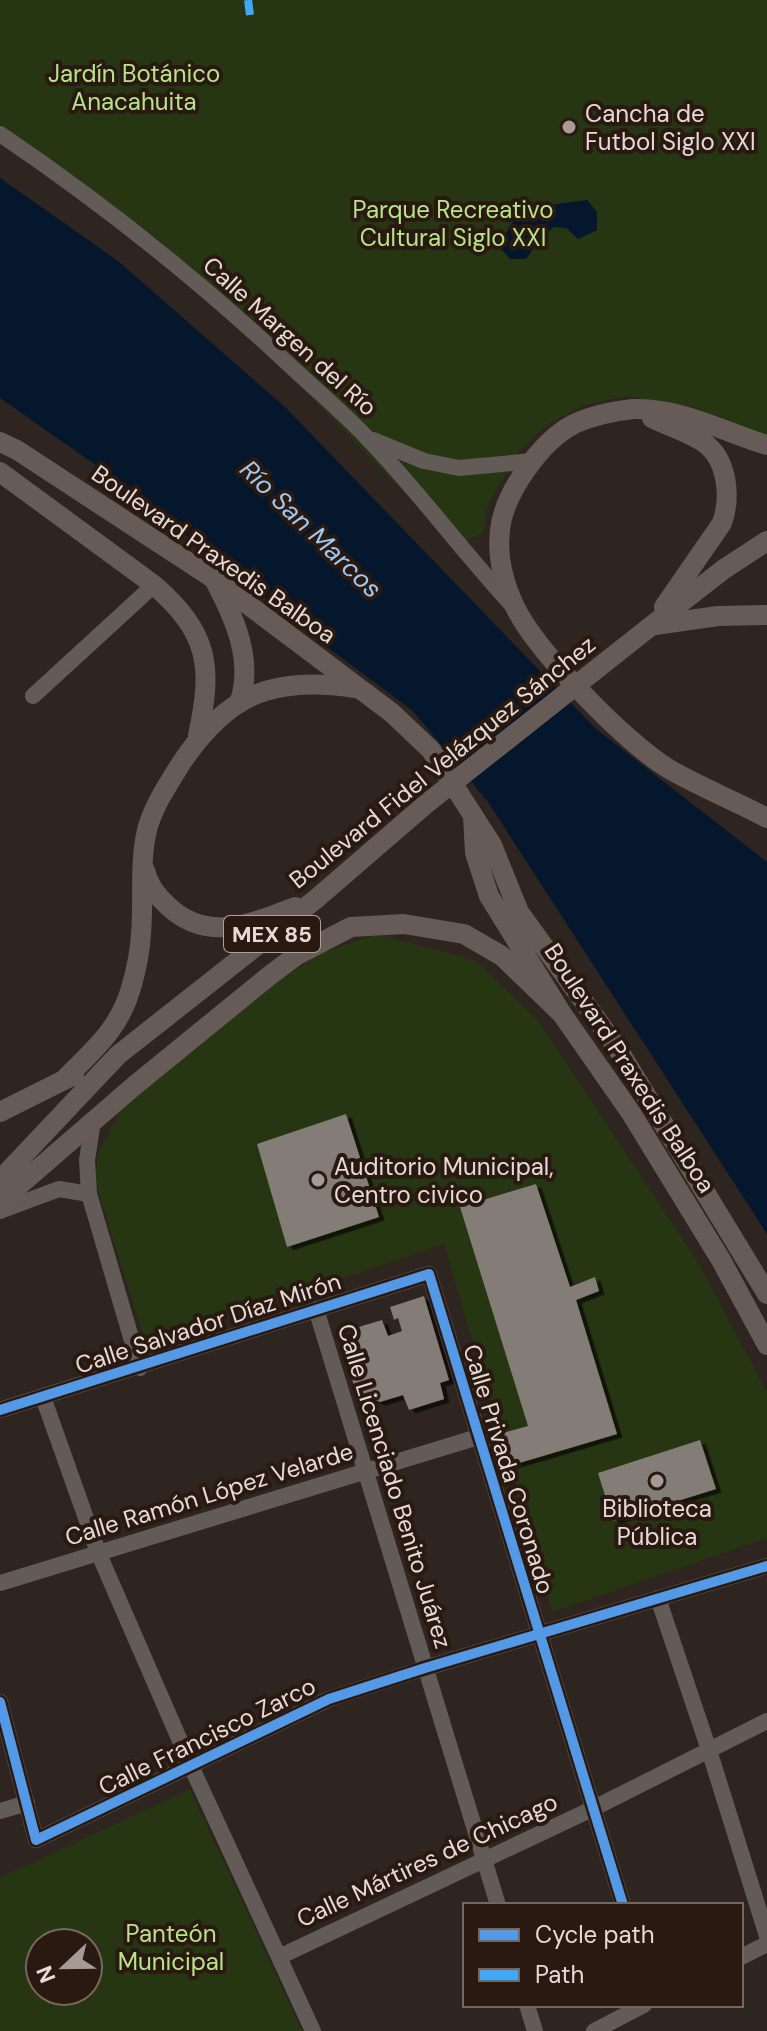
<svg xmlns="http://www.w3.org/2000/svg" width="767" height="2031" font-family="'DM Sans',sans-serif">
	<defs>
		<filter id="shadow"><feDropShadow dx="5.5" dy="3.5" stdDeviation="0" flood-color="#0009"/></filter>
	</defs>
	<rect width="100%" height="100%" fill="#2e2420"/>
	<path fill="#273612" fill-rule="evenodd" d="M0,0H767V434L673,404L627,396L584,405L547,425L520,450L488,504L483,533L466,541L422,511L156,238L0,124Z
		M378,934L476,961L537,1019L699,1264L767,1392V1538L552,1612L444,1244L146,1345L95,1181L98,1154L120,1110L232,1012L319,954Z
		M190,1789L302,2031H0V1878ZM40,1943H88V1991H40Z"/>
	<path fill="#04172c" d="M0,178L118,261L285,407L596,729L767,862V1234L488,802L413,711L311,635L120,482L0,398Z
		M587,200L597,212V230L578,239L566,228L554,227L543,236L526,259H510L501,249C511,201 546,207 587,200Z"/>
	<path fill="#847b77" filter="url(#shadow)" d="M346,1114L379,1217L287,1247L257,1144Z
		M536,1184L570,1287L595,1277L599,1291L576,1300L617,1434L509,1466L499,1434L528,1426L460,1207Z
		M424,1296L449,1380L440,1383L444,1399L409,1410L403,1395L380,1402L373,1399L359,1403L342,1344L355,1339L352,1329L382,1320L388,1336L402,1331L398,1318L394,1320L390,1307Z
		M700,1440L716,1489L613,1521L598,1473Z"/>
	<g fill="none" stroke-linecap="round" stroke-linejoin="round">
		<path stroke="#635b57" stroke-width="16" d="M0,134C105,205 206,286 298,373C322,395 347,416 369,440C419,492 462,551 512,605
			M373,440L424,461L459,468L533,461
			M33,696L154,585
			M93,1121L87,1160L89,1194L140,1368
			M0,1211L59,1189L89,1194
			M316,1309L498,1905
			M43,1397L98,1552L191,1766L313,2031
			M0,1410L429,1274L623,1905
			M0,1583L478,1437
			M658,1598L709,1750L767,1936
			M0,1702L36,1840L329,1699L425,1668L767,1566
			M0,1811L27,1803
			M279,1957L592,1809L767,1721
			M741,1957L767,1944
			M527,2005L535,2031
			M594,2031L644,2005"/>
		<path stroke="#665b56" stroke-width="20" d="M652,418C668,426 688,432 703,442C728,459 731,497 722,523L664,607
			M0,442L17,450L214,579L392,713L431,750L492,845L519,912L616,1046L767,1294
			M767,445C724,432 679,407 633,409C615,411 591,416 574,424C541,441 504,493 500,530C497,556 504,584 515,607C537,652 626,743 669,769C700,787 735,801 767,818
			M0,472L154,585C209,633 213,666 198,735
			M216,583C235,619 253,660 240,701
			M655,625L718,616L767,615
			M473,816L475,853L489,896L562,1014L631,1113L721,1260L767,1345
			M145,870C148,884 158,897 168,906C207,943 251,924 295,907
			M64,1080C93,1050 119,1030 131,988C136,971 140,951 141,934C144,899 139,864 147,830C153,807 167,786 180,765C227,694 271,676 355,688
			M0,1112L74,1075
			M0,1180L118,1055L316,899L426,804L651,626L724,569L767,541
			M0,1202L134,1086L269,976L297,955L351,927L404,924L464,934L502,956L562,1014"/>
		<path stroke="#3fa9f5" stroke-width="8" stroke-dasharray="16 8" stroke-linecap="butt" d="M248,0L250,15"/>
		<g stroke="#2a1911" stroke-width="15">
			<path id="cycleway" d="M0,1410L429,1274L623,1905
				M0,1702L36,1840L329,1699L425,1668L767,1566"/>
		</g>
		<use href="#cycleway" stroke="#5399e6" stroke-width="10"/>
	</g>
	<g fill="#a69a96" stroke="#2a1911" stroke-width="3">
		<circle cx="569" cy="127" r="8"/>
		<circle cx="318" cy="1180" r="8"/>
		<circle cx="657" cy="1481" r="8"/>
	</g>
	<g text-anchor="middle" dominant-baseline="central" stroke-width="8" stroke-linejoin="round" paint-order="stroke">
		<rect fill="#2a1911" stroke="#aea09a" stroke-width="2" x="224" y="916" width="96" height="36" rx="6"/>
		<g font-size="22" font-weight="bold" fill="#e6dad5">
			<text x="272" y="934">MEX 85</text>
		</g>
		<g font-size="24" fill="#b7e48b" stroke="#2a1911">
			<text x="134" y="73">Jardín Botánico<tspan x="134" dy="28">Anacahuita</tspan></text>
			<text x="453" y="209">Parque Recreativo<tspan x="453" dy="28">Cultural Siglo XXI</tspan></text>
			<text x="171" y="1933">Panteón<tspan x="171" dy="28">Municipal</tspan></text>
		</g>
		<g font-size="24" fill="#e6dad5" stroke="#2a1911" text-anchor="start">
			<text x="585" y="113">Cancha de<tspan x="585" dy="28">Futbol Siglo XXI</tspan></text>
			<text x="334" y="1166">Auditorio Municipal,<tspan x="334" dy="28">Centro civico</tspan></text>
			<text x="657" y="1508" text-anchor="middle">Biblioteca<tspan x="657" dy="28">Pública</tspan></text>
		</g>
		<g font-size="24" fill="#e6dad5" stroke="#2a1911">
			<text transform="translate(290 336) rotate(42)">Calle Margen del Río</text>
			<text transform="translate(214 554) rotate(35)">Boulevard Praxedis Balboa</text>
			<text transform="translate(442 762) rotate(-39)">Boulevard Fidel Velázquez Sánchez</text>
			<text transform="translate(630 1068) rotate(57)">Boulevard Praxedis Balboa</text>
			<text transform="translate(208 1323) rotate(-18)">Calle Salvador Díaz Mirón</text>
			<text transform="translate(509 1469) rotate(73)">Calle Privada Coronado</text>
			<text transform="translate(395 1486) rotate(73)">Calle Licenciado Benito Juárez</text>
			<text transform="translate(209 1494) rotate(-17)">Calle Ramón López Velarde</text>
			<text transform="translate(207 1736) rotate(-26)">Calle Francisco Zarco</text>
			<text transform="translate(427 1860) rotate(-25)">Calle Mártires de Chicago</text>
		</g>
		<g font-size="26" font-style="italic" fill="#9dc8f2" stroke="#2a1911">
			<text transform="translate(311 529) rotate(44)">Río San Marcos</text>
		</g>
	</g>
	<rect x="463" y="1903" width="280" height="104" fill="#2a1911" stroke="#75665f" stroke-width="2"/>
	<rect x="479" y="1929" width="40" height="12" fill="#5399e6" stroke="#75665f" stroke-width="2"/>
	<text x="535" y="1943" font-size="24" fill="#e6dad5">Cycle path</text>
	<rect x="479" y="1969" width="40" height="12" fill="#3fa9f5" stroke="#75665f" stroke-width="2"/>
	<text x="535" y="1983" font-size="24" fill="#e6dad5">Path</text>
	<g transform="translate(64 1967) rotate(248)"><circle r="38" fill="#2a1911" stroke="#75665f" stroke-width="2"/>
	<path d="M0-6L14 30L0 20L-14 30Z" fill="#a69a96"/>
	<text y="-12" font-size="22" font-weight="bold" text-anchor="middle" fill="#e6dad5">N</text>
	</g>
</svg>
